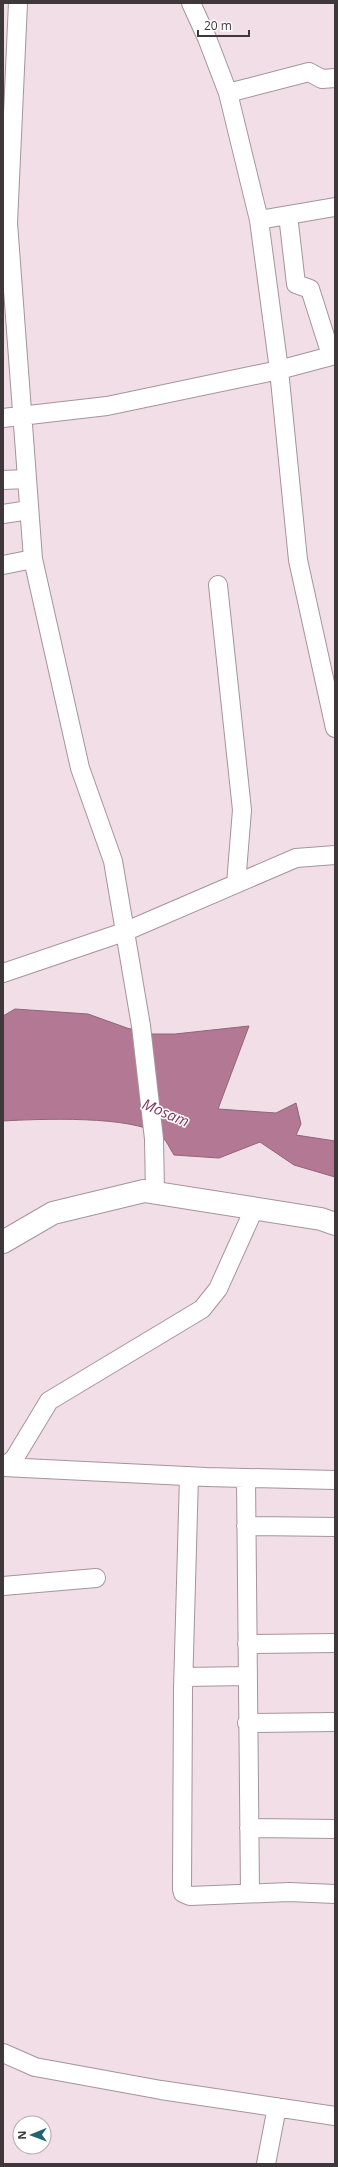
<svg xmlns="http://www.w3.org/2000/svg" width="338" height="2167" font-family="'Open Sans',sans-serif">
	<rect width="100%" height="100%" fill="#f1dee6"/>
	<path fill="#b37893" stroke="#906579" d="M15,1009L88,1014L127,1028L151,1034H175L249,1026L218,1109L276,1113L296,1103L301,1124L296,1135L335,1141V1177L294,1165L260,1142L219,1158L174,1155C170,1149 166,1139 160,1135C134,1115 37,1119 3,1121V1016Z"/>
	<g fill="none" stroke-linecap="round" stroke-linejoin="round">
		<g stroke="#a6949b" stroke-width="20">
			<path id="minor" d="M18,3L8,223L33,559L80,768L113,861L141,1026L154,1139L155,1193
				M228,93L309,72L322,79L335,78
				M288,215L296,284L310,289L331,355
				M259,220L335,207
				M335,355L279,370L298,560L335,728
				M3,418L107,406L279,370L259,220L228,93L207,38L191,3
				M3,480L27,479
				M3,514L29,510
				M3,565L33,559
				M218,585L242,810L236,884
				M3,973L124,932L296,858L335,855
				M3,1467L14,1459L49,1401L202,1309L218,1289L254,1209
				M4,1467L206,1477L335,1480
				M189,1476L183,1690L182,1889L183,1893L190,1896L289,1892L335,1894
				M246,1478L250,1893
				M246,1526L335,1527
				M3,1586L96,1578
				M247,1644L335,1643
				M184,1677L247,1676
				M247,1723L335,1722
				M249,1828L335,1829
				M3,2053L35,2067L161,2090L335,2116
				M266,2164L277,2107"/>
		</g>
		<g stroke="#a6949b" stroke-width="24">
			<path id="tertiary" d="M3,1242L53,1213L144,1191L321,1219L335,1224"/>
		</g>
		<use href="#minor" stroke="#fff" stroke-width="18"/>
		<use href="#tertiary" stroke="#fff" stroke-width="22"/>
	</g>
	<g text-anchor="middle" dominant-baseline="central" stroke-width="3" stroke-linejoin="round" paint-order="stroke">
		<g font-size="15" font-style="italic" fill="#7f355b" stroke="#fff">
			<text transform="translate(166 1112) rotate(23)">Mosam</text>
		</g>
	</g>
	<rect width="338" height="2167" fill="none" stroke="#3f383b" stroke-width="8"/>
	<g transform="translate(32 2135) rotate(269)"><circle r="19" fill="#ffffff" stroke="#b2afb1"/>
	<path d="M0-3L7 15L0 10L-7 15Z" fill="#216477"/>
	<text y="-6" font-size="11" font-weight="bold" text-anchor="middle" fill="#3f383b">N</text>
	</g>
	<path d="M198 30v6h51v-6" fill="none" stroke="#3f383b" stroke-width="2"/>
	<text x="204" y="30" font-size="12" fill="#3f383b" stroke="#ffffff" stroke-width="3" paint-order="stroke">20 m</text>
</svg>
